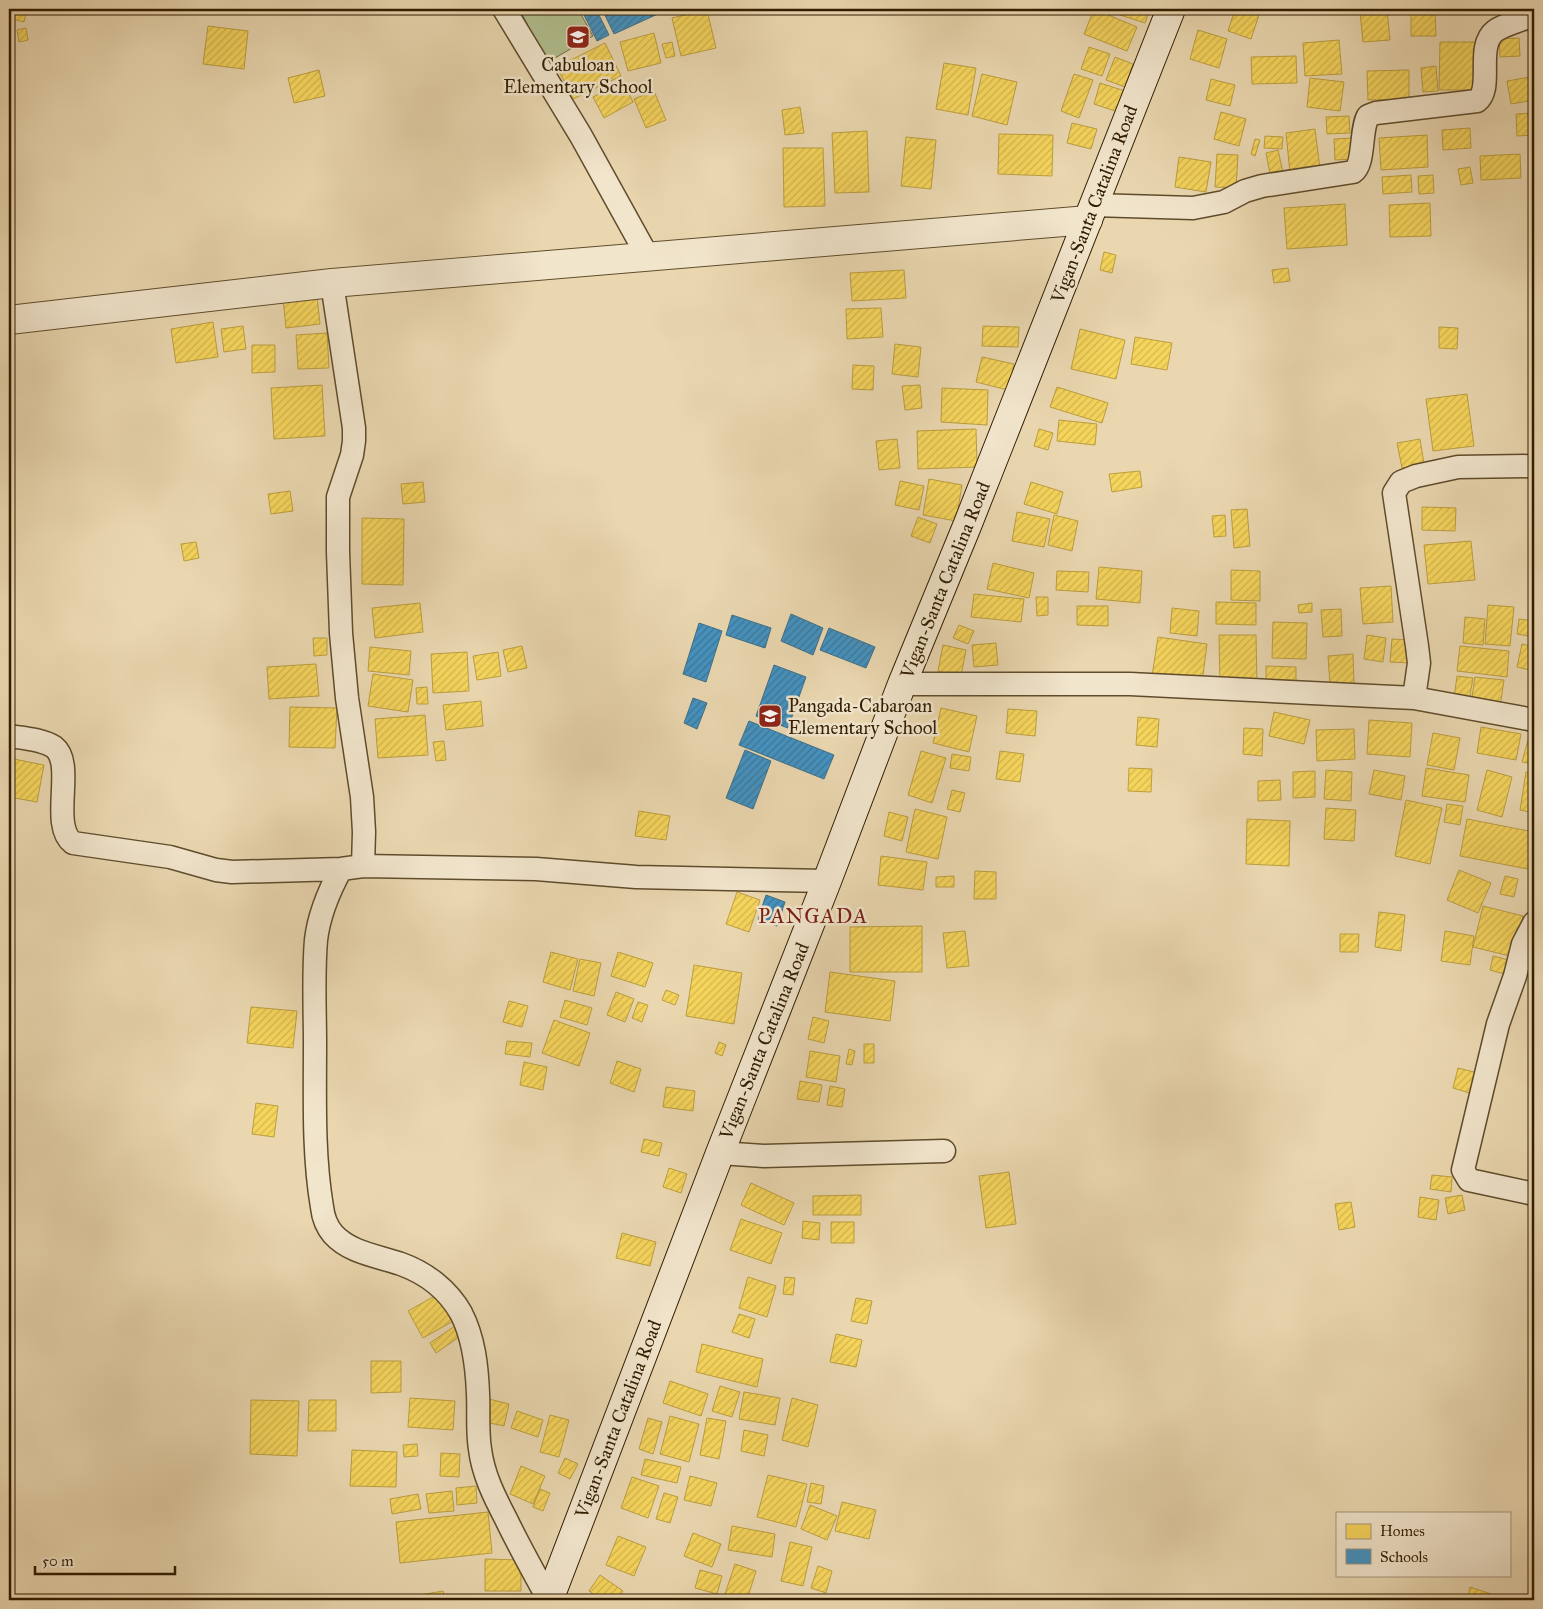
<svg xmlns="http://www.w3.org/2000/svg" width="1543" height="1609" font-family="'IM FELL Great Primer',serif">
	<defs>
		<pattern id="homes-hatch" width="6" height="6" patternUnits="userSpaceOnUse" patternTransform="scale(1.25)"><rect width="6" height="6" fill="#f6d55c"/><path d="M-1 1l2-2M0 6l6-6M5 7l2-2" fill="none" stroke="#d3b64e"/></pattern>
		<pattern id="schools-hatch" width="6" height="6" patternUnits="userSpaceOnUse" patternTransform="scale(1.25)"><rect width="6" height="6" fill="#4393c3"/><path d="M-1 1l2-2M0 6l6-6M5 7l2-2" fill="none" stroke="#39779c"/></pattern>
	</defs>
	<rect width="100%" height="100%" fill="#ead7b0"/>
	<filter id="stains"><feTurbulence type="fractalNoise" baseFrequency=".004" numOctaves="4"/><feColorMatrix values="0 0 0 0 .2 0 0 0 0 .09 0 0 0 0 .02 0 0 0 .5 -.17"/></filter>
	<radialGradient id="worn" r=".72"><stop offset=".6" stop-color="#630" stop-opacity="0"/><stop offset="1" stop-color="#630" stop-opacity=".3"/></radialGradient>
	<path fill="#b1bf8f" stroke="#716e48" d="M519,9H578L593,36L548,62Z"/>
	<path fill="url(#homes-hatch)" stroke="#bb9e40" d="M9,9H27L24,22L9,18Z
		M1094,9L1137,27L1127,51L1084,34Z
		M1115,9H1150L1145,23L1114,13Z
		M1235,9L1259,15L1251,39L1228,31Z
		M1387,9L1390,40L1363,42L1360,12Z
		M707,10L716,48L681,56L672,18Z
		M1411,10H1435L1436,36H1411Z
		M1534,25V50L1527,27Z
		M208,26L248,31L244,69L203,64Z
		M26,28L28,40L19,42L17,30Z
		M1198,30L1227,39L1219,68L1190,59Z
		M654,33L661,63L628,71L620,42Z
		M1519,38L1520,56L1500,57L1499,39Z
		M1339,40L1342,74L1305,76L1303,43Z
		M672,42L675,56L666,58L662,44Z
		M1440,42H1477V90H1439Z
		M605,43L621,76L573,99L557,67Z
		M1089,47L1110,54L1102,76L1081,69Z
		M1296,56L1297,83L1252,84L1251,57Z
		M1115,57L1133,64L1125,87L1106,80Z
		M944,63L976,68L968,115L936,109Z
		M1436,66L1438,91L1423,92L1421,68Z
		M319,70L325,96L294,103L288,78Z
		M1409,70V99L1368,100L1367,71Z
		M982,74L1017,82L1007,125L972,116Z
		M1074,74L1093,80L1079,118L1061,111Z
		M1530,77L1534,100L1511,104L1507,81Z
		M1310,78L1344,82L1340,111L1307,107Z
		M1211,79L1235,85L1230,106L1206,100Z
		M623,82L633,102L604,118L593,97Z
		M1100,83L1128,92L1121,113L1094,104Z
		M654,91L666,120L646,128L634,99Z
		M800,107L804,133L785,135L782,110Z
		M1221,112L1246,119L1239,146L1214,139Z
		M1534,113V135L1517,136L1516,114Z
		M1349,116L1350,133L1327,134L1326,117Z
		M1072,123L1097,129L1091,149L1067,143Z
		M1470,128L1471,148L1443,150L1442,130Z
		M1315,129L1320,169L1290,173L1286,133Z
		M867,131L869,192L835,193L832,133Z
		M999,134L1053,135L1052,176L998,174Z
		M1427,135L1428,167L1381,170L1379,138Z
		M1265,136L1283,137L1282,149L1264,148Z
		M906,137L936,140L931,189L901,186Z
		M1354,138V159L1335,160L1334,139Z
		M1255,139L1260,140L1255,156L1251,154Z
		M1530,143H1534V168H1531Z
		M783,148H823L825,206L784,207Z
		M1278,150L1284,177L1271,179L1266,153Z
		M1217,154L1238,155L1236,188L1215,187Z
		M1520,154L1521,178L1481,180L1480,156Z
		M1179,157L1211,162L1206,192L1175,187Z
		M1470,167L1473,183L1461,185L1458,169Z
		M1411,175L1412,192L1383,194L1382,177Z
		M1433,175L1434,193L1419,194L1418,176Z
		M1430,203L1431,236L1390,237L1389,205Z
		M1345,204L1347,245L1287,249L1284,208Z
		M1104,252L1116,255L1112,273L1100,270Z
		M1288,268L1290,281L1274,283L1272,270Z
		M904,270L906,298L852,301L850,273Z
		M317,296L320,324L286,328L283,299Z
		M881,308L883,337L847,339L846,309Z
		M213,322L218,357L176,363L171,329Z
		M243,326L246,349L224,352L221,329Z
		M983,326L1019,327L1018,347L982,346Z
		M1439,327L1458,328L1457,349L1439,348Z
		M1080,329L1125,340L1116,379L1071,369Z
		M327,333L329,368L298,369L296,335Z
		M1135,337L1172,343L1167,370L1131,364Z
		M895,344L921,347L918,377L892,374Z
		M252,345H275V372L252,373Z
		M982,357L1014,364L1008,390L976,382Z
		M853,365L874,366L873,390L852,389Z
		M322,385L325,436L274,439L271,388Z
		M920,385L922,408L905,410L902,386Z
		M1057,387L1108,403L1102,423L1050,407Z
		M942,388L988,390L987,425L941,422Z
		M1467,394L1474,446L1433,451L1426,399Z
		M1059,420L1097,424L1095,445L1057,441Z
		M976,429L977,467L918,469L917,431Z
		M1039,429L1053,433L1048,450L1034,446Z
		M897,439L900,468L879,470L876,441Z
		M1420,439L1424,464L1402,468L1397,443Z
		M1140,471L1142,487L1112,492L1109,474Z
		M929,479L962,485L956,521L923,515Z
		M900,481L924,486L919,510L895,505Z
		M423,482L425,502L403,504L401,484Z
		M1031,482L1063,492L1057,514L1024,504Z
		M290,491L293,511L271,514L268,494Z
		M1422,507L1456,508L1455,531L1422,530Z
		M1247,509L1250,546L1234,548L1231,510Z
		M1017,512L1050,519L1044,547L1012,541Z
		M1054,515L1078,521L1072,551L1048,545Z
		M1225,515L1226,536L1214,537L1212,516Z
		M918,517L937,524L930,543L911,536Z
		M362,518L404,519L403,585L362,584Z
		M1471,541L1475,580L1428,584L1424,545Z
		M196,542L199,558L184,561L181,544Z
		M993,563L1034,573L1029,598L987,589Z
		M1099,567L1142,571L1140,603L1096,599Z
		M1231,570L1260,571V601L1231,600Z
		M1057,571L1089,572L1088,592L1056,590Z
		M1391,586L1393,622L1363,624L1360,588Z
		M974,594L1024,599L1021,622L971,617Z
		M1036,597H1048V615L1037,616Z
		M1216,602L1256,603V625L1216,624Z
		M420,603L423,632L375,638L372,608Z
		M1312,603V612L1299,613L1298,605Z
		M1488,605L1514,607L1510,646L1485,644Z
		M1077,606H1108V626L1077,625Z
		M1172,608L1199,611L1197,636L1170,633Z
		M1341,609L1342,636L1323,637L1321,610Z
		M1465,617L1485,619L1483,645L1463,643Z
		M1519,619L1534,621V637L1517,634Z
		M1273,622L1307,623L1306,659L1272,658Z
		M959,625L974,631L968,644L953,638Z
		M1219,635H1256L1257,685H1220Z
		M1367,635L1386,638L1383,662L1364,659Z
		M1158,637L1207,644L1202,683L1152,676Z
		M313,638H327V655L314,656Z
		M1392,639L1411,640L1410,663L1390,662Z
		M996,643L998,665L974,667L972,645Z
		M1522,644L1534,647V671L1517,667Z
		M943,645L966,650L961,676L938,671Z
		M522,646L527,668L508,672L503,650Z
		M1460,646L1509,651L1507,677L1457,671Z
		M370,647L411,651L409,675L368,671Z
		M467,652L469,691L433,693L431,654Z
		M498,652L501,676L477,680L473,656Z
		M1353,654L1354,684L1330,685L1328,656Z
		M316,664L319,696L269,699L267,667Z
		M1266,666L1296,667V689L1266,688Z
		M373,674L413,680L408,712L368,706Z
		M1457,676L1473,678L1469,701L1454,698Z
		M1475,677L1504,680L1500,707L1471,703Z
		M427,687L428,704H417L416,688Z
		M481,701L483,726L446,730L443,705Z
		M290,707L337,708L335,748L289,747Z
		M941,708L977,716L969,752L933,743Z
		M1008,709L1037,711L1035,736L1006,733Z
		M1274,712L1310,720L1304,744L1269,736Z
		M425,715L428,755L378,758L375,719Z
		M1138,717L1159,719L1157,747L1136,745Z
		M1369,720L1412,723L1410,757L1367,754Z
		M1481,727L1521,734L1516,760L1477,753Z
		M1244,728L1263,729L1262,756L1243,754Z
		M1354,729L1355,759L1317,761L1316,730Z
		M1433,733L1460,738L1454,770L1427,765Z
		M1528,740L1534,742L1528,763L1522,762Z
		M444,741L446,760L436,761L433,742Z
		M921,751L946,758L932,803L908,795Z
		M1000,751L1024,754L1020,782L996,779Z
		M952,754L971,757L969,771L950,768Z
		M14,759L44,765L37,802L9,797Z
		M1129,768L1152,769L1151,792L1128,791Z
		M1426,768L1469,775L1465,802L1422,796Z
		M1326,770L1352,772L1351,801L1324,799Z
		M1374,770L1405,776L1401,800L1369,794Z
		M1487,770L1512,777L1502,817L1477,810Z
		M1315,771V797L1293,798V772Z
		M1526,772L1534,774V813L1520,810Z
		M1280,780L1281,800L1258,801V781Z
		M952,790L965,793L960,812L947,809Z
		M1406,800L1442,808L1430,864L1395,856Z
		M1447,804L1463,806L1460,825L1444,822Z
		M1326,808L1356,810L1354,841L1324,839Z
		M915,809L947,817L938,859L906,852Z
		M639,811L670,816L666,840L635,836Z
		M889,812L908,817L902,841L884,836Z
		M1247,819L1290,821L1289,866L1246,864Z
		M1467,819L1534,832L1533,870L1460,856Z
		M881,856L927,862L923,890L878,885Z
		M1459,870L1491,883L1478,913L1447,900Z
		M975,871L996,872V899H974Z
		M954,876V887H936V877Z
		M1505,876L1518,879L1514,897L1500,894Z
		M737,892L760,900L749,932L726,924Z
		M1483,906L1523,916L1514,957L1473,947Z
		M1379,912L1405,915L1401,951L1375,947Z
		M922,926V972H850V927Z
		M965,931L969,966L947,968L943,933Z
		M1445,931L1474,936L1470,965L1441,961Z
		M1340,934H1359L1358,952H1340Z
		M551,952L578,959L570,990L543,982Z
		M618,952L653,963L645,987L611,976Z
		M1493,956L1516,962L1512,976L1490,970Z
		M580,959L601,963L594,996L573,991Z
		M694,965L742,973L734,1024L686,1016Z
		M830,972L895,981L890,1021L825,1012Z
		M666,990L679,995L675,1005L662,1000Z
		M616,992L634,999L625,1022L607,1015Z
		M565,1000L592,1008L587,1025L560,1017Z
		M509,1001L528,1006L522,1027L503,1022Z
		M638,1002L648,1005L642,1022L632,1018Z
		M251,1007L297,1011L293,1048L247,1043Z
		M813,1017L829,1021L824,1043L808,1039Z
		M554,1020L590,1033L579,1066L542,1053Z
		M507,1041L532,1043L530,1057L505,1054Z
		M719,1042L726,1045L722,1056L715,1053Z
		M864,1044H874V1063H864Z
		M849,1049L855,1051L852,1065L846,1064Z
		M810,1051L840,1056L836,1082L806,1077Z
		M617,1061L641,1069L634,1092L610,1083Z
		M524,1062L547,1067L543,1090L520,1085Z
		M1458,1068L1478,1073L1473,1094L1453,1088Z
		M800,1081L822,1085L819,1102L797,1099Z
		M830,1086L845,1089L842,1107L827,1105Z
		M666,1087L695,1091L693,1111L663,1107Z
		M256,1103L278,1106L274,1137L252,1134Z
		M644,1139L662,1143L659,1156L641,1152Z
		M669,1168L687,1174L681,1193L663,1187Z
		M1009,1172L1016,1224L986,1228L979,1176Z
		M1432,1175L1452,1177L1451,1192L1430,1189Z
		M751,1183L794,1203L784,1225L741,1205Z
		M861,1195V1215H813V1196Z
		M1462,1195L1465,1210L1448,1214L1445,1198Z
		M1420,1197L1439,1200L1436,1220L1418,1217Z
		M1351,1202L1355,1227L1339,1230L1335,1204Z
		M741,1219L782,1233L771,1264L730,1250Z
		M803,1221L820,1223L819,1240L802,1238Z
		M831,1222H854V1243H831Z
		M622,1233L656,1242L650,1266L616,1258Z
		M748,1277L776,1286L767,1317L739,1308Z
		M785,1277L795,1278L793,1295L783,1294Z
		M440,1293L455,1320L423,1338L408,1311Z
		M856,1298L872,1301L867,1324L851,1321Z
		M739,1314L755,1319L749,1338L732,1332Z
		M455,1326L462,1335L436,1353L430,1343Z
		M836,1334L862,1340L856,1367L830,1362Z
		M702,1344L763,1359L757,1387L696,1372Z
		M371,1361H401V1392L371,1393Z
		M670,1381L708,1394L701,1416L663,1403Z
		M720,1386L740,1392L732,1417L712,1411Z
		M744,1392L780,1398L775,1425L739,1419Z
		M410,1398L455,1401L453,1430L408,1427Z
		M485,1398L509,1404L504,1426L480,1421Z
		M792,1398L818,1405L808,1447L782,1440Z
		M251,1400L299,1401L297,1456L250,1454Z
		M309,1400H336V1431H308Z
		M517,1411L543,1420L538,1437L511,1428Z
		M550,1415L569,1420L559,1457L540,1452Z
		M670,1416L699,1424L689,1462L660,1454Z
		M648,1418L662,1422L653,1454L639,1449Z
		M707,1418L726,1421L719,1459L700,1455Z
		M744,1430L768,1435L764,1456L741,1451Z
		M417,1444L418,1456L404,1457L403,1445Z
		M352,1450L397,1452L396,1487L350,1486Z
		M441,1453L460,1454L459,1477L440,1476Z
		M565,1458L578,1464L570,1479L558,1473Z
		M645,1459L681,1467L677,1483L641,1475Z
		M521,1466L545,1476L533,1504L510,1494Z
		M768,1475L807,1484L796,1527L757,1517Z
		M690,1476L717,1483L711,1506L684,1500Z
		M632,1477L659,1486L648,1518L621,1508Z
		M811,1483L824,1486L821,1504L807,1502Z
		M476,1486L477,1503L457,1505L456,1488Z
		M540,1489L550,1493L543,1511L533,1507Z
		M452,1491L454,1511L429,1513L426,1494Z
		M664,1493L678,1497L670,1523L656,1519Z
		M418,1494L421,1509L392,1514L390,1499Z
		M842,1502L876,1510L869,1539L835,1531Z
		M810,1505L837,1516L827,1540L801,1529Z
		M488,1512L492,1553L400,1563L396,1522Z
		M732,1526L775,1534L772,1557L728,1550Z
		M693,1533L721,1544L712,1567L684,1556Z
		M618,1536L646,1547L634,1576L606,1565Z
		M790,1542L812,1547L803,1586L781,1581Z
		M485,1559L521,1560V1591H485Z
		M735,1564L756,1571L747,1600H723Z
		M818,1566L832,1571L826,1593L811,1588Z
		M700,1570L722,1576L717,1594L695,1588Z
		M600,1575L623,1591L617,1600H602L589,1591Z
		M1470,1587L1491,1594L1490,1600H1467Z
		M443,1591L445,1600H415L414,1596Z"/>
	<path fill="url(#schools-hatch)" stroke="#3e7088" d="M590,9H596L609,35L597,41L583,13Z
		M602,9H658L660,13L614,34Z
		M791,614L823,628L813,655L781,641Z
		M732,615L771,628L765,648L726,635Z
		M699,623L722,631L706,682L683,674Z
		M829,628L875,647L866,668L820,650Z
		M774,665L806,677L788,728L756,716Z
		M693,698L707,703L697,729L684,723Z
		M749,721L834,755L824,779L739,745Z
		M745,750L771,761L753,809L726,798Z
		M766,895L785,902L777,926L758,919Z"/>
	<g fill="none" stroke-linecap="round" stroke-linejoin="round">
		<g stroke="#5f4c2c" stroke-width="25">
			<path id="minor" d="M504,9L581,136L648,257
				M1093,205L1193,208L1224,202L1245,191L1262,186L1353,172C1365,164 1360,130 1368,116L1376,113L1477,101C1494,88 1475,47 1495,31C1503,25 1519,21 1528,17
				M332,283L354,428V441L352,455L338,497V552L341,633L347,698L362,797L364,832L363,866
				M902,684H1130L1414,698L1534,720
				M1414,698L1419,663L1417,646L1394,493L1401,482L1416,476L1458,467L1534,466
				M9,736C22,738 42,739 54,747C76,764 49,825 73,843L170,857L216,870L232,872L341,869L363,866L536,869L636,877L827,881
				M341,869C329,891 319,914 316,940C313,974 315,1010 315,1044C315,1098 313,1154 322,1207C323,1216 327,1227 333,1234C350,1253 378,1256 401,1264C426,1273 448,1290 461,1313C474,1338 477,1367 478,1394C479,1412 477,1431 480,1449C483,1474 494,1496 506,1519C519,1546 534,1573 549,1600
				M1534,923L1523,944L1515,976L1498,1024L1463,1170L1469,1180L1534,1194
				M720,1153L764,1156L944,1151"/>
		</g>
		<g stroke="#5f4c2c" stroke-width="30">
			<path id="tertiary" d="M9,320L332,283L1088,220"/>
		</g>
		<g stroke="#311d00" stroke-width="30">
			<path id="secondary" d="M549,1600L720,1153L827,881L902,684L967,526L1171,9"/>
		</g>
		<use href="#minor" stroke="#f1e5cc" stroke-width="22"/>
		<use href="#tertiary" stroke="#f1e5cc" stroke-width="28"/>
		<use href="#secondary" stroke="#f1e5cc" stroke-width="28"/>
	</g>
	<defs>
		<g id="school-square" transform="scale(1.25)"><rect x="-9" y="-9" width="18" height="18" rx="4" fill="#8f2418" stroke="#f1e5cc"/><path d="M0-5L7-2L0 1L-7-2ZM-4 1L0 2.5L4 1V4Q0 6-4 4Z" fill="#fff"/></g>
	</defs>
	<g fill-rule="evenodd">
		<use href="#school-square" x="578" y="37"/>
		<use href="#school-square" x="770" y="716"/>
	</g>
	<g text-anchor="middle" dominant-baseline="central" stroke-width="5" stroke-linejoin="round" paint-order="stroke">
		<g font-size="19" fill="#311d00" stroke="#f1e5cc">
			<text x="578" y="64">Cabuloan<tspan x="578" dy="22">Elementary School</tspan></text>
			<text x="788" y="705" text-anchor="start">Pangada-Cabaroan<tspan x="788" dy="22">Elementary School</tspan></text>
		</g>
		<g font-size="19" fill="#311d00" stroke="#f1e5cc">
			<text transform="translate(1094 204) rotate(-69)">Vigan-Santa Catalina Road</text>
			<text transform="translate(945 580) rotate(-68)">Vigan-Santa Catalina Road</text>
			<text transform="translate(764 1041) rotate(-68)">Vigan-Santa Catalina Road</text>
			<text transform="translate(618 1419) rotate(-69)">Vigan-Santa Catalina Road</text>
		</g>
		<g font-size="21" letter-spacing="1" fill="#7a1f14" stroke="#f1e5cc">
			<text x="813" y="916">PANGADA</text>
		</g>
	</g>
	<rect width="1543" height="1609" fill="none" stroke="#ead7b0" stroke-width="30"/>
	<rect x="10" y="10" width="1523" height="1589" fill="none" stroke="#311d00" stroke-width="2.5"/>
	<rect x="15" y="15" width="1513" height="1579" fill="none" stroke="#311d00"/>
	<rect x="1336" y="1512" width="175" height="65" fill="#f1e5cc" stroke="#a4957a"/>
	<rect x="1346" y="1524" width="25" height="15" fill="#f6d55c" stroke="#a4957a"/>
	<text x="1380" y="1536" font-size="15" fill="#311d00">Homes</text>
	<rect x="1346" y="1549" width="25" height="15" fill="#4393c3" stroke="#a4957a"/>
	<text x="1380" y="1562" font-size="15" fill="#311d00">Schools</text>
	<path d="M35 1566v8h140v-8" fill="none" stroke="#311d00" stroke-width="2.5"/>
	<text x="42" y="1566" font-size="15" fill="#311d00" stroke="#f1e5cc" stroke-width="4" paint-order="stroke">50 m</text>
	<rect width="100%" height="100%" filter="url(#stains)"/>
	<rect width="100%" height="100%" fill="url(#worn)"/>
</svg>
